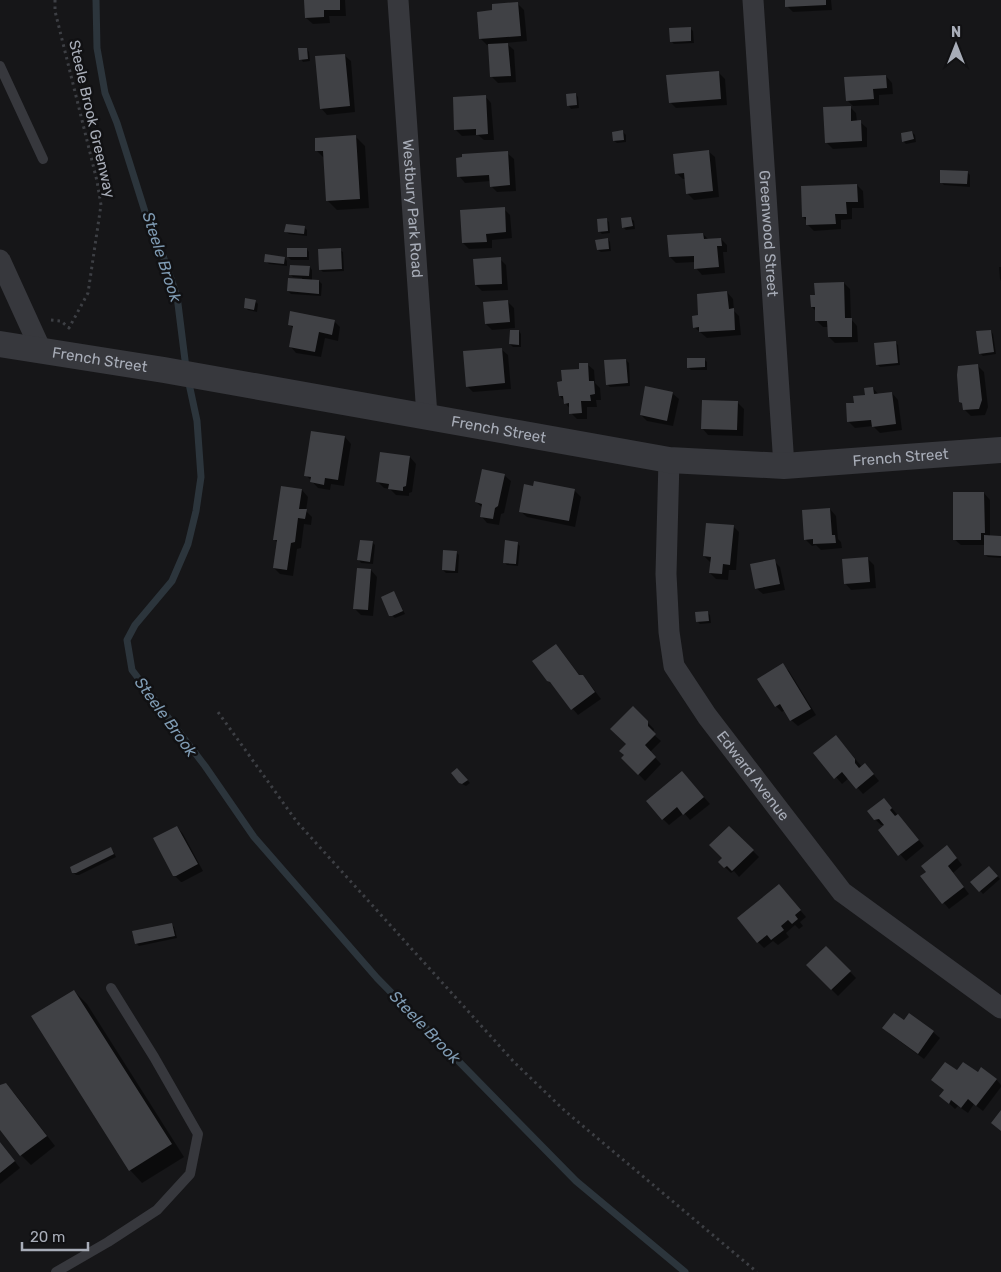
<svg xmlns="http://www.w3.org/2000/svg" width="1001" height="1272" font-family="Rubik,sans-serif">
	<rect width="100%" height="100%" fill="#161618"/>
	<path fill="#0007" d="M310,0H345L346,16H329L330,23L313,24L306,18Z
		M786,0H831L832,10L793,12L787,6Z
		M518,4L524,10L527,41L506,43L514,50L516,82L498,83L492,77L489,44L487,45L480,38L493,12Z
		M690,28L693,31L694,43L674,44L671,41Z
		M307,49L309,52L310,61L303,62L301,59Z
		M344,55L351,61L355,112L327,115L321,108Z
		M719,73L725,79L727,105L676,108L670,102Z
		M886,76L892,83L893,94L879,95V105L853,106L847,100Z
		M576,94L578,97L579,108L571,109L569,106L567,95Z
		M485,96L491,103L494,140H484L478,135L462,136L456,130Z
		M850,107L856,113L857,122H860L867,128V147L833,149L826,142Z
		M623,132L626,135V142L617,143L614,141Z
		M912,132L915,135L916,142L906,144L903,141Z
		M355,136L365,146L369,208L337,210L327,200L325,159L317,151Z
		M708,151L715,157L719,197L694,200L688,194L686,179H683L676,173Z
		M507,153L514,159L516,191L497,192L491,186V181L465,183L459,176Z
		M968,173L970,175V187L944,185L941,182Z
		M857,185L863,191L864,208H852V219L841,220V229L814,231L807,224V221L803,217Z
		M504,209L510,215L512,238L492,240V248L469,249L463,243Z
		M631,218L634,221L635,229L626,230L623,227Z
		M606,219L609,222L610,233L602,234L599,231Z
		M304,227L307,230V236L289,234L286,232Z
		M703,234L709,240L721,239L727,245V252H723L725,273L702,275L696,268L695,262L676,263L670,257Z
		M608,239L610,242L611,251L601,252L598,250Z
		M307,249L309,252V260H291L288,257Z
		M340,250L343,252L344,271L323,272L320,269Z
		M285,258L287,261V266L269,264L266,261Z
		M500,259L506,265L508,290L482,291L476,285Z
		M310,267L312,270V281H319L322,284L321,296L291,294L288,291L302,280V278L293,277L290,274Z
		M999,267H1001V281L1000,279Z
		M844,283L850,289L851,319L857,326L858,342L835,343L829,337V327H823L817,321L816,311L812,307L816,296Z
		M727,292L733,299L734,311L739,316L741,335L707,338L694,327L700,317Z
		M256,302L258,304L257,312L248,310L245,307Z
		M508,302L514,308L515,328L492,330L486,324Z
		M334,321L340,327L338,341L325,338L321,357L296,353L290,346L294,329L289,324Z
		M519,331L521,334V347H513L510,344Z
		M991,331L993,334L996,354L983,356L980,353Z
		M895,342L898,345L900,365L880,367L877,364Z
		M501,349L508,355L511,389L473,392L467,386Z
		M704,359L707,362V370H691L688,367Z
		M626,360L629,363L630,386L610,387L607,384Z
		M587,364L594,370L595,383L600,388L601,400H596L597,407H587V419H577L571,413L570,409L560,396L563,382Z
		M978,366L984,372L988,407L985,415L971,416L965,410L964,405L961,402Z
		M873,388L879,395L892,393L898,400L902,430L880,433L873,426L855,428L849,422L855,404L867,396Z
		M672,393L679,399L673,426L647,421L641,415Z
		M737,402L744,409L743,436L708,435L702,428Z
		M345,437L351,444L344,486L331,484L330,490L318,488L306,475Z
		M410,457L416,464L412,492L409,493V496L396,495L390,489L384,488L378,482Z
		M504,475L511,481L504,513L501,514L499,525L487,523L481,516L483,508L476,502Z
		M282,487L302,490L308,497L306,511L312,517L311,525L304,524L301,548L297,549L293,576L280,574L274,568L278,543L274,539Z
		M574,490L581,497L575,527L527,517L520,511Z
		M984,493L990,500V537H1001V558L988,557L985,555V545H961L954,539Z
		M830,509L836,516L838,539L841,542L842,548L821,550L816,545L812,546L805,539Z
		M733,526L739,532L736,570H729L728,580L716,579L710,573L711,563L704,556Z
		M372,542L375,545L373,564L361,563L359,560Z
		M517,543L520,546L518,566L507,565L504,562Z
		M456,552L459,555L458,573H446L443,570Z
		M868,559L874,565L876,588L851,590L845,583Z
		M774,561L780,567L785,590L763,594L756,588Z
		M371,570L377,577L373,616L361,615L355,609Z
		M394,593L396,596L405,614L395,618L391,615Z
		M707,612L710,615L711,623L700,624L697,621Z
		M556,645L562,652L580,676H583L589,683L601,699L578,715L548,680Z
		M782,665L789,671L816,715L798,726L791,720L785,710L782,712L776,706Z
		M633,708L654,729L653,734L661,741L650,752L661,764L645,781L623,758L626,755Z
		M836,736L862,767L871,771L879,781L863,794L849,778L842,784L815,753Z
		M457,769L470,783L466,786L460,783Z
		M688,779L710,804L690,820L684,813L669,825L663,819Z
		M890,806L924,846L906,861L879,830L886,825H881L875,819Z
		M177,827L183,834L203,871L182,882H181L174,875Z
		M729,827L759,857L739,877L734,871L731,873L720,862L724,858Z
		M111,848L113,851L116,857L79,875H76L73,872Z
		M953,853L962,865L953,873L969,894L949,909L922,877Z
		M989,867L1000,879L983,894L972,882Z
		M785,892L806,917L800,922L803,926L799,929L795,925L786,933L789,937L778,945L773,941L764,948L758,942Z
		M171,924L174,927L177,938L139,946L136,943Z
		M826,947L856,978L838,996L807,965Z
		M74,991L87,1004L184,1157L142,1183L130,1170Z
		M910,1015L933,1032L940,1038L924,1059L890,1034L884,1028L904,1022Z
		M957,1072L978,1074L996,1079L1001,1085V1087L983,1111L974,1104L968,1113L958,1106L955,1109L941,1096L945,1091L933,1080Z
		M6,1085L15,1094L55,1146L31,1165L21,1155L0,1128V1087Z
		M0,1142L20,1168L0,1184Z"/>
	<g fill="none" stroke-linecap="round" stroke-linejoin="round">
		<path stroke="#2c353c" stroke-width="7" d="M96,0L97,48L105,93L117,123L147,218L162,253L177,296L186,368
			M188,379L197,421L201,477L196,511L188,544L172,581L135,625L127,640L132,670L205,766L254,837L377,978L576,1181L685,1272"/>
	</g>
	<path fill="#404145" d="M304,0H340V10H324V17L305,18Z
		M785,0H826V5L785,7Z
		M518,2L521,36L479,39L477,12L492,10V4Z
		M691,27V41L670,42L669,28Z
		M508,43L511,76L490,77L488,44Z
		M298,48H307L308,59L299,60Z
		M345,54L350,106L320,109L315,56Z
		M719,71L721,99L669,103L666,75Z
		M886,75L887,88L873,89L874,99L846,101L844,77Z
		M576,93L577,105L567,106L566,94Z
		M486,95L488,134L476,135V129L454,130L453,97Z
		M851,106V121L861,120L862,141L825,143L823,107Z
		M623,130L624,140L613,141L612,132Z
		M912,131L914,139L902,142L901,133Z
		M356,135L360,199L326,201L323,151H315V138Z
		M709,150L713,191L686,194L684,173L675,174L673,154Z
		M508,151L510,185L490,187L489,175L457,177L456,158L462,157V154Z
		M940,170L968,171L967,184L940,183Z
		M857,184L858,202H846L847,214H835L836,224L806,225V217H802L801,186Z
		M505,207L506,232L486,234L487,242L462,243L460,210Z
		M631,217L633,226L622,228L621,218Z
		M607,218L608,231L598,232L597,219Z
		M286,224L305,226L304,234L284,232Z
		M703,233L704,239L721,238L722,246H717L719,267L694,269V256L669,257L667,235Z
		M608,238L609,249L597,250L595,240Z
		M287,248H307V257H287Z
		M341,248L342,269L319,270L318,249Z
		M265,254L285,257L284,264L264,262Z
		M501,257L502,284L475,285L473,259Z
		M290,265L310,266L309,276L289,275Z
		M288,278L319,280V294L287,291Z
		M844,282L845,318H852V337H828L827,321H815V307H811L810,295H815L814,283Z
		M727,291L729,309L734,308L735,330L699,332V327L693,328L692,316L698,315L697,294Z
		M245,298L256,300L254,310L244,308Z
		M508,300L510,322L485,324L483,302Z
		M290,311L335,320L332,335L319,332L315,352L289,347L293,326L288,325Z
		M510,330H519V345L509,344Z
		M991,330L994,352L979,354L976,331Z
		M896,341L898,363L876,365L874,343Z
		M502,348L505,383L466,387L463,351Z
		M687,358H705V367L687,368Z
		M626,359L628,383L606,385L604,360Z
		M579,363H588L589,381H594L595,394L590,395L591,401H581L582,413L569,414V403L564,404L563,396H559L557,382L562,381L561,370L579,369Z
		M978,364L982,400L979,409L963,410L962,403L959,402L957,375L958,366Z
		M645,386L673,392L667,421L640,415Z
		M873,387L874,394L892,392L896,424L872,427L871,420L847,422L846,403H854L853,396L865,395L864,388Z
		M702,400L738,401L737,430L701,429Z
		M311,431L345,436L338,480L325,478L324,485L310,482L311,477L304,476Z
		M380,452L410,456L406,486L403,487V491L388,489L389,484L376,482Z
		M482,469L505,474L498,506L495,508L493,519L480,517L482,504L475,502Z
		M534,481L575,489L569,521L519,512L524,484L533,486Z
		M281,486L302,489L299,509H307L305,519L298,518L295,542L291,543L287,570L273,568L277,540H273Z
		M953,492H984L985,533H981V540H953Z
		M830,508L832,535H835L836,543L813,544V539L804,540L802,510Z
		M706,523L734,525L730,565L723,564L722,574L709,573L711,557L703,556Z
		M984,535L1001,536V556L984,555Z
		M360,540L373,541L370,562L357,560Z
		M505,540L518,542L516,564L503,563Z
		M443,550L457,551L455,571L442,570Z
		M868,557L870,582L844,584L842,559Z
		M775,559L780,584L755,589L750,564Z
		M357,568L371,569L368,610L353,609Z
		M394,591L403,611L392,616H389L381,597Z
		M708,611L709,621L696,622L695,612Z
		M556,644L579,675H583L595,692L571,710L550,682L547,681L532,661Z
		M783,663L811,709L790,721L780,704L775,707L757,679Z
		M633,706L648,721V726L656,734L645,745L656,757L638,775L621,758L624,755L619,751L626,744L610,729Z
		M836,735L855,759V763L859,768L865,763L874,774L856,789L842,772L834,779L813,753Z
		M457,768L468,780L462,784L459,783L451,773Z
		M682,771L704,797L683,815L677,807L662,820L646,801Z
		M884,798L892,808L890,810L895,816L898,814L919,840L898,856L878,830L884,825L879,819L874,820L867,811Z
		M177,826L198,864L176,876H173L153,838Z
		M729,826L754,850L732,871L727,866L724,868L718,862L722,858L709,845Z
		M947,845L957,858L948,866L964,887L942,904L920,876L926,872L921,866Z
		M111,847L114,854L76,873H72L70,867Z
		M989,866L998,876L979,892L970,882Z
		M779,884L801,910L795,915L798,919L792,924L788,920L781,926L784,930L771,940L767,935L757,943L737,918Z
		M172,923L175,936L135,944L132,931Z
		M826,946L851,971L831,990L806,965Z
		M74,990L172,1144L129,1171L31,1016Z
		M894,1013L904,1020L909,1013L934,1031L918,1054L882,1028Z
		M945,1062L957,1070L963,1062L978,1072L981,1067L997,1079L976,1106L968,1099L961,1108L951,1100L949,1104L939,1096L944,1090L931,1080Z
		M6,1083L47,1136L20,1156L0,1130V1085Z
		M1001,1110V1131L991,1123Z
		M0,1142L15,1161L0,1173Z"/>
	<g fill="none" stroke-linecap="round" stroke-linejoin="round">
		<path stroke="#3d3f44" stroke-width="3" stroke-dasharray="2.5 4" stroke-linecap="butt" d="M51,320L61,321L69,328L88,293L101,205L97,181L55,11V0
			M218,712L297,822L514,1062L565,1111L757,1272"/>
		<path stroke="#37383d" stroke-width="10" d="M0,66L43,159
			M56,1272L108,1242L157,1210L190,1174L198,1134L154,1057L111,988"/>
		<g stroke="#37383d" stroke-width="21">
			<path id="s1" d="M398,0L427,416"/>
			<path id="s2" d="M753,0L784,466"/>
			<path d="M0,260L41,350"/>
			<path id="s3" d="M669,460L666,574L669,632L674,666L707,716L842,892L1001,1008"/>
		</g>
		<path stroke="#37383d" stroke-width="26" id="s4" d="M0,344L164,370L669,460L784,466L1001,450"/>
	</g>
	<g text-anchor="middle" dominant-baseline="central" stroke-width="5" stroke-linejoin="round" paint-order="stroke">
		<g font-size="15" fill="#a8adb8" stroke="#111113">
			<text transform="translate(92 119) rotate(77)">Steele Brook Greenway</text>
			<text stroke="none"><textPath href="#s1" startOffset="209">Westbury Park Road</textPath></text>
			<text stroke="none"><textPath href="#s2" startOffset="234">Greenwood Street</textPath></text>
			<text stroke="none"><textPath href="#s4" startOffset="101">French Street</textPath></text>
			<text stroke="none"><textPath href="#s4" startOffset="506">French Street</textPath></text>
			<text stroke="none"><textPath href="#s4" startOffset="911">French Street</textPath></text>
			<text stroke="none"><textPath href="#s3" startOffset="342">Edward Avenue</textPath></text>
		</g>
		<g font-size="16" font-style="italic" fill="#7f9bb3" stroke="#111113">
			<text transform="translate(162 257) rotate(72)">Steele Brook</text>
			<text transform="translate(166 717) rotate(54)">Steele Brook</text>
			<text transform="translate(425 1027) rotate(46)">Steele Brook</text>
		</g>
	</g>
	<g transform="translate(956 45)" stroke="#111113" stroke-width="4" paint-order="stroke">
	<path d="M0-4L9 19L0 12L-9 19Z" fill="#a8adb8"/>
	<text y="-8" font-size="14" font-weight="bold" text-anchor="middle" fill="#a8adb8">N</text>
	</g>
	<path d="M22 1242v8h66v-8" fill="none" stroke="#a8adb8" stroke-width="2.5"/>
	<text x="30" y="1242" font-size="15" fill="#a8adb8" stroke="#111113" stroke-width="4" paint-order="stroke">20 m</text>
</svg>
